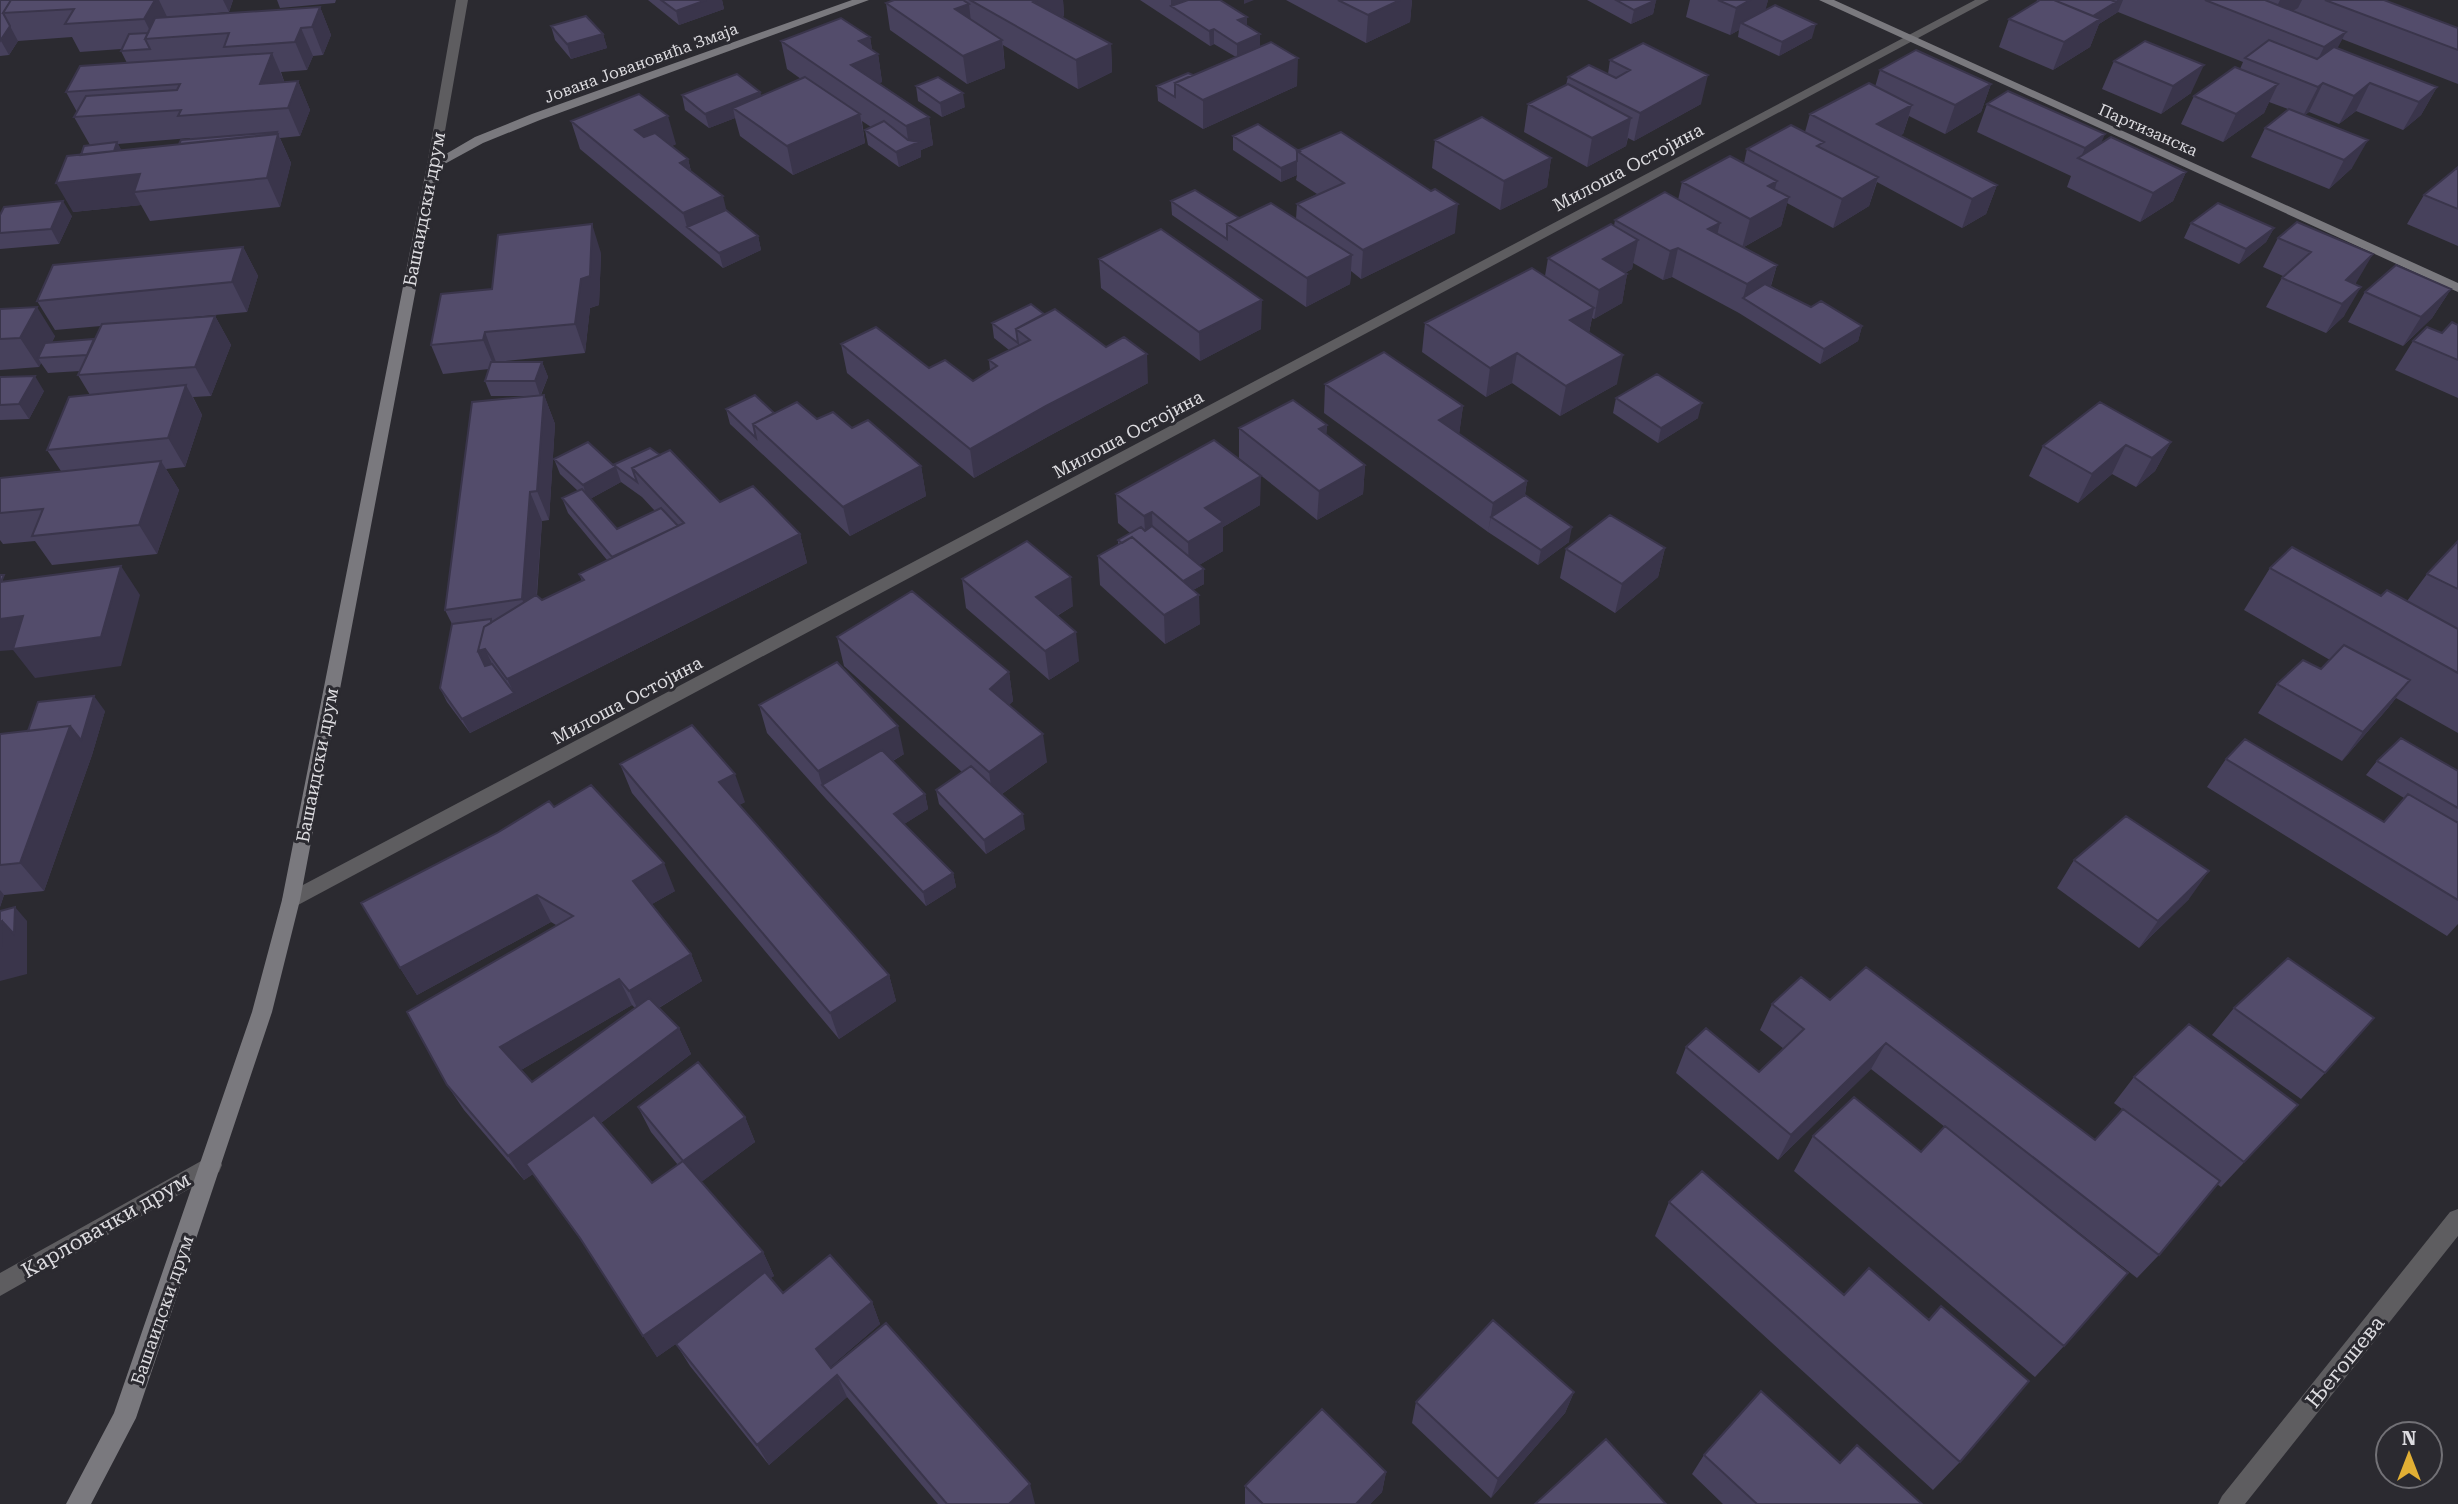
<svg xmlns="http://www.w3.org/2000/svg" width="2458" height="1504" font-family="'Roboto Serif',serif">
	<rect width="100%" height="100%" fill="#2b2a30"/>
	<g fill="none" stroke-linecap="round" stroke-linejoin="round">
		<path fill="#5e5d60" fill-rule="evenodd" d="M456,0H468L439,165L433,169L427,165Z
			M1975,0H1989L298,905L291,908L284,905L282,900L284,895Z
			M212,1155L219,1158L222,1165L219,1172L0,1296V1273Z
			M2458,1209V1236L2245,1504H2218L2222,1496L2450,1212Z"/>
		<path fill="#7a797e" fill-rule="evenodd" d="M852,0H869L540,120L483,143L439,167L300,900L272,1012L136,1418L91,1504H66L114,1413L252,1012L282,900L427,165L475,137L532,114Z
			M1819,0H1834L2458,283V292Z"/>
	</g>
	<path fill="#47415c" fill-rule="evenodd" d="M0,0H233L229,12L167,17L320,7L331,35L323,55L313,56L307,70L281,72L284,81V82L298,81L310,110L300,136L280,138L291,163L280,207L150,221L141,205L73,212L81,155L90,145L74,117L77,112L66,92L127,63L121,51V49L80,52L72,37L18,41L9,55L0,56ZM190,138V140L179,144L121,150L118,144Z
		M277,0H336L335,3L280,8Z
		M648,0H722L724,9L679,25Z
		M894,0H1063L1064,16L1062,17L1111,44L1112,72L1078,89L1003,45L1005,68L967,84L890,30L886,3Z
		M1140,0H1220L1247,17V26L1260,34V47L1297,86L1203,129L1158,101L1157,86L1193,75L1236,57L1214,44L1210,46Z
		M1286,0H1412L1410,22L1366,43Z
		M1587,0H1656L1653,14L1631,24Z
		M1690,0H1768L1765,10L1812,38L1779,56L1738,37L1739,30L1730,35L1686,17Z
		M2037,0H2384L2458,28V84L2342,39L2337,48L2437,87L2421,115L2403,130L2356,111L2339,124L2309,112L2305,115L2352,168L2329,189L2251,157L2265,128L2288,109L2269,102L2264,113L2223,142L2181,124L2194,96L2240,69L2243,62L2118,12L2099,24L2090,47L2053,70L1999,47L2009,19L2036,3Z
		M551,26L603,34L607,48L571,59L555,40Z
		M870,37L872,50L878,54L882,82L879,83L929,117L933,145L921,150V157L899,167L868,145L865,130L871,127L862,121L865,143L793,175L740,136L735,118L709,128L685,110L682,95L760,92L761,96L801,79L787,69L781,41Z
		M1610,60L1701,104L1634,141L1628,138L1626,146L1587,167L1524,132L1528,104L1566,85L1568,77L1608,74Z
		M2114,61L2191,93L2161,114L2102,89Z
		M1880,70L1991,84L1981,112L1945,134L1909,116L1903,134L1900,135L1997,185L1986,214L1962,228L1877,182L1869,206L1833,228L1787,203L1781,226L1744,247L1777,265L1771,286L1811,307L1862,326L1858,341L1820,364L1739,313L1672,277L1663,280L1633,263L1632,269L1625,273L1627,274L1622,303L1594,319L1592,318L1589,333L1617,384L1560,416L1512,383L1486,397L1422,352L1425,323L1545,276L1548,258L1614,226L1615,220L1678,200L1682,182L1744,163L1747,149L1805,132L1810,114L1875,87Z
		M916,86L965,107L942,117L918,101Z
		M1987,104L2101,144L2186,172L2173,201L2140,222L2067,187L2071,176L1977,132Z
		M571,121L676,144L672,146L688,159L691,171L726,210L758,236L761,250L723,268L580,149Z
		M1233,136L1299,151L1455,233L1361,279L1351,271L1350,284L1306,307L1172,215L1171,201L1239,218L1296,219L1297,204L1317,194L1296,180L1297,175L1281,182L1233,150Z
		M1435,140L1551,158L1547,187L1500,210L1432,168Z
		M2458,167V246L2407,224L2424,195Z
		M0,215L72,216L59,244L0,249Z
		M2297,222L2356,283L2344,316L2326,333L2266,307L2283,276L2263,267L2278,238Z
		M2191,223L2274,228L2266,242L2239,264L2184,238Z
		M243,247L258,276L247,312L161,320L215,316L231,345L211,396L193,397L202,415L185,467L166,469L179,490L157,554L52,565L35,541L3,544L0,540V478L61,471L47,450L90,395L78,375L80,371L48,373L41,363L39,367L0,370V309L55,336L52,342L94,340L101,326L55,330L37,301Z
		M601,253L599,305L590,308L585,353L496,362H542L548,377L541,395H544L555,424L549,520L542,521L537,596L542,600L582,581L579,574L607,560L568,513L562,498L578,491L560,474L554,459L613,465L650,448L720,502L800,534L807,563L470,733L447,702L440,688L452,624L445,610L532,396H491L485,381L489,369L443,374L431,345L492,289ZM621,482L642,497L655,511L617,529L590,499Z
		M1099,259L1261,329L1200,361L1101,288Z
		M2451,289L2432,318L2403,346L2348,322L2365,292Z
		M1044,314L1106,347L1148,383L1049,436L974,478L847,373L841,344L973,381L990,370L989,360L1009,350L994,338L992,323Z
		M2458,325V398L2395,370L2413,341L2442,333Z
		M0,377L44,391L29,419L0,420Z
		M1325,384L1463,406L1459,434L1527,481L1525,495L1569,542L1538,565L1488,532L1324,413Z
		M1616,398L1698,418L1658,443L1613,413Z
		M726,409L774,413L817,419L852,428L921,466L926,496L850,536L730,424Z
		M1327,425L1326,435L1365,465L1363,494L1317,520L1239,458V428Z
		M2171,442L2155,471L2136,487L2112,474L2078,503L2029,476L2043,446Z
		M1116,494L1260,505L1223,527V551L1199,565L1204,569V584L1193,590L1200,624L1165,644L1100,585L1098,556L1118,545V540L1130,533L1118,523Z
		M2458,541V733L2396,698L2388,708L2342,761L2258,713L2277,684L2321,669L2330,660L2244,610L2270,568L2381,596L2407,601L2427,574Z
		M1665,548L1658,577L1615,613L1560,578L1566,549Z
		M962,579L1073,606L1057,616L1079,661L1049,680L966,608Z
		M837,637L1009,672L1013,701L1009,705L1047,762L1002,794L1025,829L986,854L939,804L936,790L962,772L844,666Z
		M759,705L904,754L893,761L925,794L928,809L904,824L953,873L956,887L926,906L826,799L767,733Z
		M105,711L92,755L44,891L4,895L0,907V734L28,731Z
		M2226,759L2384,822L2404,798L2366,775L2377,761L2458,771V821L2457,822L2458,823V924L2447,936L2207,787Z
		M620,764L745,802L739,805L889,975L896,1001L839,1039L632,793Z
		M554,807L675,891L652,904L691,954L702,981L659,1008L679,1028L691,1054L601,1123L652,1183L678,1165L651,1132L638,1107L745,1117L755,1142L701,1182L763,1252L774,1276L770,1278L783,1293L872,1302L880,1324L830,1367L1035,1504H938L847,1397L769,1465L690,1366L676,1344L677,1343L657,1357L593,1257L533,1174L524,1180L464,1110L447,1085L556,925L551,922L417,995L400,968ZM632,1005L635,1008L532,1082L521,1070Z
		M2074,860L2189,899L2139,948L2057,888Z
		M1830,1000L2095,1140L2122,1109L2114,1103L2134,1077L2298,1105L2221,1187L2217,1184L2159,1255L2137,1278L2015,1182L2064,1346L2035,1377L1794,1171L1813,1136L1921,1152L1945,1127L1871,1069L1778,1160L1676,1073L1686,1047L1759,1072L1784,1049L1760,1030L1772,1004Z
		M2234,1008L2325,1073L2301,1099L2212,1035Z
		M1669,1202L1844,1295L1929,1320L1960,1462L1933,1490L1655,1236Z
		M1574,1392L1565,1413L1491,1498L1412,1423L1416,1402Z
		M1704,1455L1840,1463L1922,1504H1723L1692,1474Z
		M1386,1472L1382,1492L1370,1504H1245V1486Z"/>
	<path fill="#3a354b" d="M155,0H159L170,23L154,39L144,19Z
		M223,0H233L229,12Z
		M706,0H722L724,9L679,25L676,11Z
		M1037,0H1063L1064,16L1036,29L1033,2Z
		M1171,0H1208L1171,6Z
		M1244,0H1254L1244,4Z
		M1400,0H1412L1410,22L1366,43L1368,15Z
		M1656,0L1653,14L1631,24L1634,10Z
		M1750,0H1768L1764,16L1741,23L1739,30L1730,35L1736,8Z
		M2117,0H2123L2118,12L2099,24L2090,47L2053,70L2064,42L2086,21L2116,2Z
		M2280,0H2302L2298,8L2268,25Z
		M969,4L972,31L955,9Z
		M320,7L331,35L323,55L312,27Z
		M1247,17V31L1238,20Z
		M1816,24L1812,38L1779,56L1782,42Z
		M10,26L18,41L9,55L1,41Z
		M301,28L313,56L307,70L295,42Z
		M1214,29V44L1210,46L1209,31Z
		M2346,32L2325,72L2306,83L2324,47Z
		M603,34L607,48L571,59L567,44Z
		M1260,34V49L1237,58V44Z
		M870,37L873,56L878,54L882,82L856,93L851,65L859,41Z
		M1002,40L1005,68L967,84L963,56Z
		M1111,44L1112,72L1078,89L1076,60Z
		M272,53L284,81L274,109L260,84Z
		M1298,58L1297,86L1203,129V100Z
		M2204,65L2191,93L2161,114L2173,86Z
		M1708,75L1701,104L1634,141L1640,113Z
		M298,81L310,110L300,136L288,108Z
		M2323,83L2309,112L2303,116L2318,87Z
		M2370,83L2356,111L2339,124L2354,96Z
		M1991,84L1981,112L1945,134L1955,105Z
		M2278,84L2264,113L2223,142L2236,114Z
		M2437,87L2421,115L2403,130L2419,102Z
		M760,92L764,107L733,108L735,118L709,128L705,114Z
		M963,93L965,107L942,117L940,103Z
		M1912,105L1903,134L1875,148L1877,124Z
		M860,114L865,143L793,175L787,146Z
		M668,116L676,144L643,158L635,130Z
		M929,117L933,145L921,150V157L899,167L896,152L909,146L906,126Z
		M1631,118L1626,146L1587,167L1592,138Z
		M277,132L291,163L280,207L267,178Z
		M2105,134L2093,163L2080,159L2085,148Z
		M2368,140L2352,168L2329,189L2344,160Z
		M117,142L125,157L140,174L134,192L141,205L73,212L56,183L108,166Z
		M1551,158L1547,187L1500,210L1504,181Z
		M688,159L695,188L680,163Z
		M1297,161V175L1281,182V168Z
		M2186,172L2173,201L2140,222L2153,193Z
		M1878,177L1869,206L1833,228L1842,199Z
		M1777,181L1770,208L1789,197L1781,226L1742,248L1750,219L1768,186Z
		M1997,185L1986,214L1962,228L1972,199Z
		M723,196L730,225L687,227L683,213Z
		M63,201L72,216L59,244L51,229Z
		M1458,204L1455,233L1361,279L1363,250Z
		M1720,223L1713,252L1708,229Z
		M592,224L601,253L599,305L590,308L585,353L575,324L581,279Z
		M2274,228L2266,242L2239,264L2246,249Z
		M758,236L761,250L723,268L719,253Z
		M1638,240L1632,269L1597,288L1603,259Z
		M243,247L258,276L247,312L232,282Z
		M1678,248L1672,277L1663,280L1670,251Z
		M2373,254L2356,283L2337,302L2346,280Z
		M1352,255L1350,284L1306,307L1307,278Z
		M1777,265L1768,294L1743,298L1747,284Z
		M1627,274L1622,303L1594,319L1599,290Z
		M2361,287L2344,316L2326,333L2342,304Z
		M2451,289L2432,318L2403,346L2421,317Z
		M1262,300L1261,329L1200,361L1199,332Z
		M37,307L55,336L44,358H38L41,363L39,367L20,338Z
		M1594,308L1588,337L1570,320Z
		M215,316L231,345L211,396L195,367Z
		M1862,326L1858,341L1820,364L1824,349Z
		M485,332L496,362L495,369L483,340Z
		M1517,353L1512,383L1486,397L1490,368Z
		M1147,354L1148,383L1049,436L974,478L970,449L1046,406Z
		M1623,355L1617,384L1560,416L1566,386Z
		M542,362L548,377L540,396L535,381Z
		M35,376L44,391L29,419L19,404Z
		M186,385L202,415L185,467L168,438Z
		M544,395L555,424L549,520L537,491Z
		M1702,403L1698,418L1658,443L1661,428Z
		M1463,406L1459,435L1439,420Z
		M1327,425L1325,454L1319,429Z
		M2171,442L2155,471L2136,487L2152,458Z
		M2126,445L2112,474L2078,503L2092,474Z
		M161,461L179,490L157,554L139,525Z
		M1365,465L1363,494L1317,520L1319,491Z
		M921,466L926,496L850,536L843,507Z
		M616,467L621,482L588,500L583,485Z
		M1261,476L1260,505L1223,527V551L1189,571L1188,542L1205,508Z
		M1527,481L1522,510L1491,517L1488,532L1493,503Z
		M530,492L542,521L534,628L522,599Z
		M1152,512L1153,541L1146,546L1144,516Z
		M1572,527L1569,542L1538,565L1541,550Z
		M800,534L807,563L470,733L462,719L514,693L507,679Z
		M1665,548L1658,577L1615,613L1622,584Z
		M121,566L140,595L121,666L35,678L13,650L0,651V619L23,616Z
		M1204,569V584L1173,601V587Z
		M1071,577L1073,606L1039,626L1036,597Z
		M1199,595L1200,624L1165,644L1164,615Z
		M1076,632L1079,661L1049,680L1045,651Z
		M485,649L499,678L492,680L478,651Z
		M1009,672L1013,701L994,718L990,689Z
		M2410,680L2388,708L2342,761L2363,732Z
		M94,696L105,711L92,755L44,891L20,863L70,726Z
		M898,726L904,754L832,796L822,785L826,799L818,771Z
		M1043,734L1047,762L993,800L989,772Z
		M735,774L745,802L729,810L719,782Z
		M925,794L928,809L898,828L894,814Z
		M1023,814L1025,829L986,854L984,840Z
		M664,863L675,891L645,908L633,881Z
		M2209,871L2189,899L2139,948L2158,921Z
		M953,873L956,887L926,906L923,892Z
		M0,890L4,895L0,907Z
		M537,895L551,922L417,995L400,968Z
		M15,907L27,921V974L0,981V938L2,921Z
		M691,954L702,981L642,1018L629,991Z
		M889,975L896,1001L839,1039L830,1013Z
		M619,979L632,1005L516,1073L500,1047Z
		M679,1028L691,1054L534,1174L526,1164L533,1174L524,1180L508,1156Z
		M1886,1043L1871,1069L1778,1160L1791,1135Z
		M745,1117L755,1142L696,1186L683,1161Z
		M763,1252L774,1276L657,1357L643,1336Z
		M872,1302L880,1324L826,1371L816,1349Z
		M837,1375L847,1397L769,1465L757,1445Z
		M1574,1392L1565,1413L1491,1498L1498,1479Z
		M1386,1472L1382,1492L1370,1504H1356Z
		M1030,1484L1035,1504H1009Z"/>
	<path fill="#534c6b" stroke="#3a354b" stroke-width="2" d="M0,0H11L3,13L10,26L0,41Z
		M11,0H155L144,19L65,24L74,9L3,13Z
		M661,0H706L676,11Z
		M894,0H963L969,4L955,9L1002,40L963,56L886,3Z
		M970,0H1037L1033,2L1111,44L1076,60Z
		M1188,0H1220L1247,17L1238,20L1260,34L1237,44L1214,29L1209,31L1171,6Z
		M1338,0H1400L1368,15Z
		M1616,0H1656L1634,10Z
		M1718,0H1750L1736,8Z
		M2040,0H2054L2100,19L2064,42L2009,19Z
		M2054,0H2111L2116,2L2093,16Z
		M2205,0H2265L2346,32L2324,47Z
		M2325,0H2384L2458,28V50Z
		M1775,5L1816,24L1782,42L1741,23Z
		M320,7L312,27L301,28L295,42L224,47L229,33L145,39L155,18Z
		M586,16L603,34L567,44L551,26Z
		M841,18L870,37L859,41L878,54L851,65L929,117L906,126L781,41Z
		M148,33L145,39L150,49L121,51L129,34Z
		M2269,40L2317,59L2334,47L2437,87L2419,102L2370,83L2354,96L2323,83L2318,87L2245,58Z
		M2145,41L2204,65L2173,86L2114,61Z
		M1271,42L1298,58L1203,100L1175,83Z
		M1643,43L1708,75L1640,113L1568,77L1589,65L1616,78L1630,70L1610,60Z
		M1916,50L1991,84L1955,105L1880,70Z
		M272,53L260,84L298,81L288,108L178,116L181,110L74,117L86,96L177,90L180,84L66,92L80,66Z
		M2235,67L2278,84L2236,114L2194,96Z
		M1188,73L1193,75L1175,83V97L1157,86Z
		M737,74L760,92L705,114L682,95Z
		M805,77L860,114L787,146L733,108Z
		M938,77L963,93L940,103L916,86Z
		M1869,83L1912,105L1877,124L1997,185L1972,199L1810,114Z
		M1568,84L1631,118L1592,138L1528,104Z
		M2008,91L2105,134L2085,148L1987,104Z
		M639,94L668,116L635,130L644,137L655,133L688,159L680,163L723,196L683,213L571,121Z
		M2289,109L2368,140L2344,160L2265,128Z
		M1482,117L1551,158L1504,181L1435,140Z
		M884,121L908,140L919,142L896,152L865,130Z
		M1258,124L1299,151H1297V161L1281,168L1233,136Z
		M1791,125L1824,142L1817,146L1878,177L1842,199L1747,149Z
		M277,132L276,134L179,144L181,140Z
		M1341,132L1431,191L1435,189L1458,204L1363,250L1297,204L1344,183L1297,151Z
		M278,134L267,178L134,192L140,174L56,183L67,156Z
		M2111,137L2186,172L2153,193L2078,158Z
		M117,142L114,151L81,155L84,146Z
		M1730,156L1777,181L1768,186L1789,197L1750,219L1682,182Z
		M2458,167V209L2424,195Z
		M1195,190L1239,218L1227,224V239L1171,201Z
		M1665,192L1720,223L1708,229L1777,265L1747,284L1678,248L1670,251L1615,220Z
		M63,201L51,229L0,233V215L4,207Z
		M1271,203L1352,255L1307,278L1227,224Z
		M2218,203L2274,228L2246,249L2191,223Z
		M726,210L758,236L719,253L687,227Z
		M2297,222L2373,254L2346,280L2361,287L2342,304L2282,278L2311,252L2278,238Z
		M592,224L590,276L581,279L575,324L485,332L483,340L431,345L441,294L492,289L498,235Z
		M1611,224L1638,240L1603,259L1627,274L1599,290L1548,258Z
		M1161,229L1262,300L1199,332L1099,259Z
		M243,247L232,282L37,301L53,265Z
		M2396,265L2451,289L2421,317L2365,292Z
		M1532,268L1594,308L1570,320L1623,355L1566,386L1517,353L1490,368L1425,323Z
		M1765,284L1811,307L1821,301L1862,326L1824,349L1743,298Z
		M1031,304L1044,314L1016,329L1018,343L992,323Z
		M37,307L20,338L0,339V309Z
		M1055,309L1106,347L1124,337L1147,354L1046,406L970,449L841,344L876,327L929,368L945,360L973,381L997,366L989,360L1030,340L1016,329Z
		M215,316L195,367L78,375L102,324Z
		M2452,322L2458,325V360L2413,341L2427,327L2442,333Z
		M94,339L87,355L38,358L45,343Z
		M1384,352L1463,406L1439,420L1527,481L1493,503L1325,384Z
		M491,362H542L535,381H485Z
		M1657,374L1702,403L1661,428L1616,398Z
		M35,376L19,404L0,405V377Z
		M186,385L168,438L47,450L69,397Z
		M544,395L537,491L530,492L522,599L445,610L472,402Z
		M755,395L774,413L753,424L756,438L726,409Z
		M1293,400L1327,425L1319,429L1365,465L1319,491L1239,428Z
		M797,402L817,419L833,412L852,428L868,420L921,466L843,507L753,424Z
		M2100,402L2171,442L2152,458L2126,445L2092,474L2043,446Z
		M1214,440L1261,476L1205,508L1223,522L1188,542L1152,512L1144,516L1116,494Z
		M588,442L613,465L650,448L660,455L632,468L637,482L614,465L616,467L583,485L554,459Z
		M670,450L720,502L753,486L800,534L507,679L485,649L478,651L484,627L536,595L542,600L584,580L579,574L684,523L632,468Z
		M161,461L139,525L32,536L43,509L0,513V478Z
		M582,489L617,529L661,508L678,526L612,557L562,498Z
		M1525,495L1572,527L1541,550L1491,517Z
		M1610,515L1665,548L1622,584L1566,549Z
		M1152,526L1204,569L1183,581L1132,537L1122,543L1118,540L1141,527L1145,531Z
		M1132,537L1199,595L1164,615L1098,556Z
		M1027,541L1071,577L1036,597L1076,632L1045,651L962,579Z
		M2458,541V589L2427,574Z
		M2292,547L2381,596L2387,590L2458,629V673L2270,568Z
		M121,566L101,637L13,649L23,616L0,619V582Z
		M0,575H4L1,582H0Z
		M912,591L1009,672L990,689L1043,734L989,772L837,637Z
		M491,619V623L484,627L478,651L485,666L492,664L514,693L462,719L440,688L452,624Z
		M2344,645L2410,680L2363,732L2277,684L2303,660L2321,669Z
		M837,662L898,726L818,771L759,705Z
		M94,696L81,740L70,726L28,731L38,702Z
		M692,725L735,774L719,782L889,975L830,1013L620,764Z
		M70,726L20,863L0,865V734Z
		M2401,738L2458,771V808L2377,761Z
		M2245,739L2384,822L2408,794L2458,823V900L2226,759Z
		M882,750L925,794L894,814L953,873L923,892L822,785Z
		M971,766L1023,814L984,840L936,790Z
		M591,785L664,863L633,881L691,954L629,991L619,979L500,1047L532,1082L649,998L679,1028L508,1156L447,1085L407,1012L573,916L537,895L400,968L361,903L497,833L549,801L554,807Z
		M2126,816L2209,871L2158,921L2074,860Z
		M15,907L14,934L2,921L0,922V911Z
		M2,921L1,948H0V922Z
		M2288,958L2374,1018L2325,1073L2234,1008Z
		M1866,967L2095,1140L2123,1109L2220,1181L2159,1255L1886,1043L1791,1135L1686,1047L1706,1028L1759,1072L1804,1029L1772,1004L1801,977L1830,1000Z
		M2189,1024L2298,1105L2244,1162L2134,1077Z
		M698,1062L745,1117L683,1161L638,1107Z
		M1854,1097L1921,1152L1945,1126L2128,1273L2064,1346L1813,1136Z
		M594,1115L652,1183L683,1161L763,1252L643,1336L580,1238L526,1164Z
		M1702,1171L1844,1295L1869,1268L1929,1320L1941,1306L2029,1381L1960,1462L1669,1202Z
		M830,1255L872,1302L816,1349L831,1368L886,1323L1030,1484L1009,1504H947L837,1375L757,1445L676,1344L765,1272L783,1293Z
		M1493,1320L1574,1392L1498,1479L1416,1402Z
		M1761,1391L1840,1463L1857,1445L1922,1504H1757L1704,1455Z
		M1322,1409L1386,1472L1356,1504H1263L1245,1486Z
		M1606,1439L1666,1504H1535Z"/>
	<g text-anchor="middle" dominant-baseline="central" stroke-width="6" stroke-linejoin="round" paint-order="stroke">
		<g font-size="16" fill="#dcdbdf" stroke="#2b2a30">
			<text transform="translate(641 63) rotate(-20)">Јована Јовановића Змаја</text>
			<text transform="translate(2148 130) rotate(24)">Партизанска</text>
		</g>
		<g font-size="18" fill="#dcdbdf" stroke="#2b2a30">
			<text transform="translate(1628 167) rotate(-28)">Милоша Остојина</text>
			<text transform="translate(424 209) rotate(-79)">Башаидски друм</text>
			<text transform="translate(1128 434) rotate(-28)">Милоша Остојина</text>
			<text transform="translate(627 700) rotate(-28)">Милоша Остојина</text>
			<text transform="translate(317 765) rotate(-79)">Башаидски друм</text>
			<text transform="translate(162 1310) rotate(-71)">Башаидски друм</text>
		</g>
		<g font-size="21" fill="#dcdbdf" stroke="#2b2a30">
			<text transform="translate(106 1225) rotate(-30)">Карловачки друм</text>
			<text transform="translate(2345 1362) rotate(-51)">Његошева</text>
		</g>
	</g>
	<g transform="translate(2409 1455)"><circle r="33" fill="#2b2a30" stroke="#727176" stroke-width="2"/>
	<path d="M0-5L12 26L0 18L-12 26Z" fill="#e1af34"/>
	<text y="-10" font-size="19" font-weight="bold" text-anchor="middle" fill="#dcdbdf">N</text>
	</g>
</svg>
